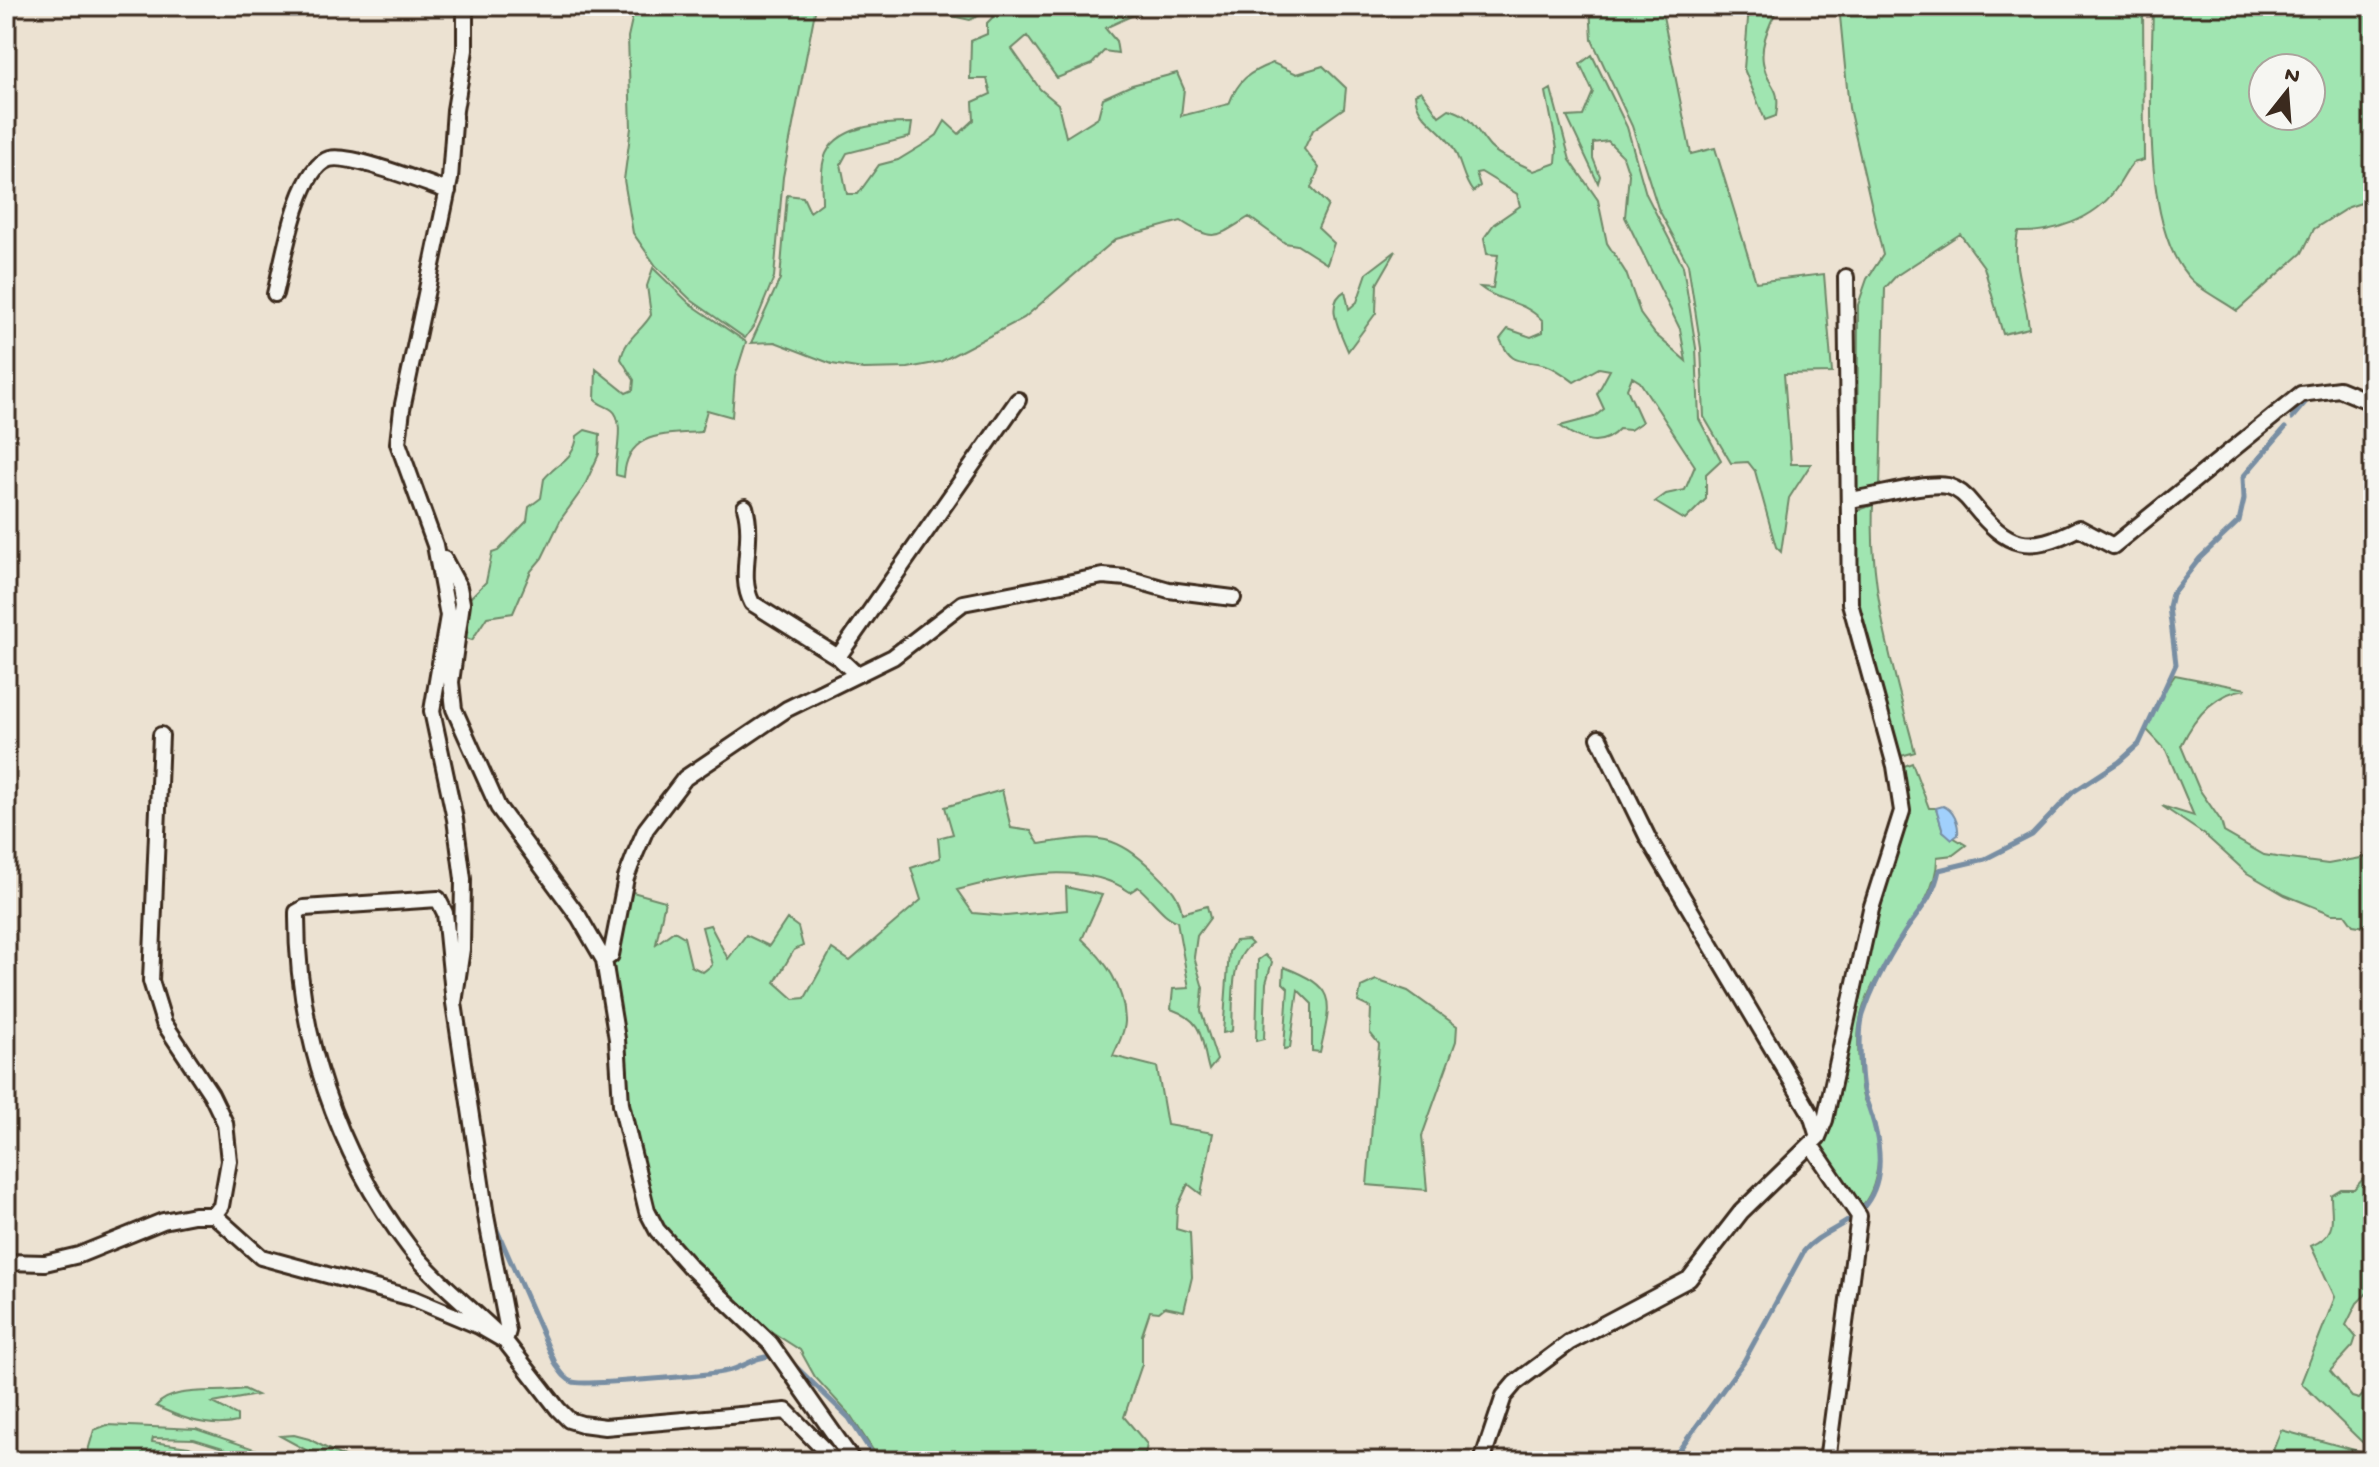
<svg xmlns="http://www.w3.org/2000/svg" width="2379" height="1467" font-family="'Gochi Hand',sans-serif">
	<rect width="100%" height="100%" fill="#ece2d2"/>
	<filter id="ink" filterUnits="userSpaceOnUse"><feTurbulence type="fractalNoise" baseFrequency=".0125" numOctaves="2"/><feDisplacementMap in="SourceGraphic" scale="16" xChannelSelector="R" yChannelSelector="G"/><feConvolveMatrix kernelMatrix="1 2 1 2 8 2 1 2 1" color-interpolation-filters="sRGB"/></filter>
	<g filter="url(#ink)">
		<path fill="#a0e5b1" stroke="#6e8868" stroke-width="2" fill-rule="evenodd" d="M635,6H816L783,177L774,277L755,324L745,338L691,300L656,266L633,233L624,180L631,128L628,37Z
			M938,6H988L984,13L970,20L952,16Z
			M997,6H1153L1105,28L1116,41L1118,53L1104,51L1092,64L1057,78L1027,36L1012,49L1040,89L1058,104L1066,137L1098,117L1103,98L1132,85L1177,73L1184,89L1181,116L1229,104C1238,80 1249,72 1273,63L1297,74L1323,66L1346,88L1344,108L1313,130L1304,149L1319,168L1311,188L1328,205L1318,228L1334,243L1327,264L1297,245L1285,243L1249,217C1216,237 1215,243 1181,221L1116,239L1024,318L940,362L908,368L863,369L832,364L775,342L751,343L780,279L787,195L803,197L810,212L822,203C822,189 820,173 824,159C834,125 883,123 912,123L910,137L847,153L841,164L847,194H858L879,165L898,160L926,143L937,135L945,121L959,134L974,120L973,102L991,94L987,79H970L971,41L987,34V23L1000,10Z
			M1590,6H1661L1691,154L1715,148L1756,282L1824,274L1832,373L1784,374L1791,464H1811L1789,498L1781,552L1776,547L1755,471L1748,462L1731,463L1704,417L1701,348L1688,264L1658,208L1632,126L1592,40Z
			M1749,6H1778C1771,23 1760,42 1763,62C1767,89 1782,83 1776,116L1765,120L1744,69Z
			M1839,6H2143L2144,160L2133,163C2126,171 2122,181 2115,190C2094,220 2052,233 2018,232C2010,265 2026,294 2029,328L2003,334L1984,267L1960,234L1896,276L1885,288L1880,488L1857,497L1858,305L1867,279L1883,255L1849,108Z
			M2153,6H2373V199L2349,207L2314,229L2302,253L2237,311C2222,300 2199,290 2187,275C2140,220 2152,78 2153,6ZM2263,68H2311V116H2263Z
			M1592,55L1627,127L1646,194L1683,266L1696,348L1699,419L1721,460L1706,474V499L1685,520L1655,502L1666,494L1685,490L1695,466L1640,382L1632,377L1627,389L1642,422L1630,430L1619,429C1601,449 1580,441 1560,426L1594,417L1604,409L1597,394L1610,370L1599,368L1574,382C1566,376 1556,368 1546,365C1521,358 1513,368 1500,339L1508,329L1531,337L1543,332V321C1520,298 1501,304 1480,287L1493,288L1498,255L1487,254L1484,238L1494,224L1520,206L1517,194L1481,172L1476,173L1480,186L1473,192C1462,178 1462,162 1452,146C1439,125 1417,120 1415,94L1421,91L1439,116L1449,109C1472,115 1476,131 1490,147C1500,158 1521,163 1534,171L1556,163L1557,148L1546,92L1551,89L1570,160L1598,200L1607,243L1626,273L1641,315L1655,334L1686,361L1680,329L1625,217L1629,174L1623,156L1608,141L1593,143V158L1600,176L1598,183L1567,117L1583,116L1593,92L1580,64Z
			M1396,251L1377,284L1376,313L1348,351C1341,333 1323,303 1345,291L1349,309L1357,302L1367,273Z
			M653,268L689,303L746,342L735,377L732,417L707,410L701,432C664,435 627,431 624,477L616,475C614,459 626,420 612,410C607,406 600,405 595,400L596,369L626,393L633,390L634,380L621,359C625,338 642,331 651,315L647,286Z
			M585,430L600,434L599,454L584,487L561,519L542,558L531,571L513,613L487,617L472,640L463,637L466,602L486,582L492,553L498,551L527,521L529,507L541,498L544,479C557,463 575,459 577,436Z
			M1873,505C1869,593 1893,668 1915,752L1901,756L1896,749L1857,596L1853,512Z
			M2175,675L2246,689C2214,693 2194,718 2181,746L2199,789L2221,821L2224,832L2264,855L2282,858L2328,864L2372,856L2373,928L2353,925L2345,914H2332L2285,895L2247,873L2205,835L2162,806L2194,816L2166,750L2147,730L2158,700Z
			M1912,763L1929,808H1936L1943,831L1966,845L1953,855L1937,857C1939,911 1865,968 1859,1027C1857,1041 1859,1089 1864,1100C1866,1106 1871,1110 1873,1116C1882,1144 1881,1188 1859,1209L1823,1152L1821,1141L1872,923L1896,846L1899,768Z
			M1002,790L1011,828L1031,831L1039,844C1096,836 1111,830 1155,872C1168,885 1179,894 1182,913L1207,906L1210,918L1197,936L1194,957L1203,988L1201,1011L1217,1060L1209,1070C1200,1038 1206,1022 1171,1009L1173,989L1189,988L1177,921C1163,917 1151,897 1138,887L1130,892C1083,860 1009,876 957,890L973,913L1006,916L1067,910L1066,887L1102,895L1082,939C1106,961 1124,986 1125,1020C1126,1031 1117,1046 1113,1056L1157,1067L1167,1125L1213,1133L1201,1194L1188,1184L1177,1208L1176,1229L1190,1233L1192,1277L1184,1311L1165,1307L1159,1312L1150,1311L1142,1335V1364L1124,1417L1147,1444L1144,1461H880L851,1416L815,1377L800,1350L755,1321L716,1288L660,1225L648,1203L625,1102L614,963L629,891L665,901L656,944L674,931L684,937L691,966L703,972L712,965L702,927L710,925L728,959L746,935L769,946L787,919L798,927L803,946L794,950L775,982L794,999L805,998L832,949L850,961L921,900L911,868L940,858L938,838L953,834L945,807Z
			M1248,940L1252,944C1228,959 1234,1006 1232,1031L1223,1033L1229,952L1235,941Z
			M1265,955L1272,962L1266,983L1264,1039L1256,1041L1258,960Z
			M1284,967C1337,988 1332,999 1320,1052L1312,1051V1004L1298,990L1290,1048L1284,1049L1288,988L1283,983Z
			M1376,980L1408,991L1457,1026L1456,1041L1422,1136L1427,1190L1367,1185L1379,1044L1370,1033L1371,1008L1358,1002L1361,987Z
			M2373,1168V1287L2357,1303L2346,1325L2356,1337L2353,1346L2330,1371L2352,1397L2359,1399L2367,1390H2373V1435L2362,1442L2301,1383L2335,1297L2311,1246C2339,1234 2331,1218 2331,1195L2341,1189H2354Z
			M244,1389L257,1395L213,1403L237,1415V1422C210,1429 180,1418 156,1406C173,1385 217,1394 244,1389Z
			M107,1425L196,1429L289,1461H250L223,1448L194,1439L153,1438L152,1442L189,1447L217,1461H85L94,1430Z
			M2281,1430L2373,1455V1461H2269Z
			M294,1435L309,1439L351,1461H326L280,1436Z"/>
		<path fill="#a1d0fc" stroke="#788ea3" stroke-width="2" d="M1943,806C1954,810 1959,824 1958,835L1952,839L1943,831L1936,808Z"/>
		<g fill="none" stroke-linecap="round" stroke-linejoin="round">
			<path stroke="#788ea3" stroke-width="5" d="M2364,391L2373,396
				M2292,418L2309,398
				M493,1221L556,1365C561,1372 565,1379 573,1382C582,1386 712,1375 727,1371C744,1367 756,1356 774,1356
				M787,1358L849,1418L877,1461
				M1671,1461L1744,1361L1804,1251C1821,1231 1850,1226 1866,1204C1889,1173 1878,1131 1866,1100C1860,1086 1858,1029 1863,1015C1872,988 1888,958 1904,933C1918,912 1934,897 1939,870L1985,859L2032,835L2073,792L2119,762L2139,744L2176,664L2169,607L2172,594L2200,558L2239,521L2244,499L2243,477L2285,428"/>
			<g stroke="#3b2a1e" stroke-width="20">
				<path id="minor" d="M275,294C283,263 297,169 329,159C350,153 425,183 448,191
					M1849,500C1875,497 1924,482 1948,486C1958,489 1967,497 1973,505C2008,548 2028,554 2079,528L2113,546L2301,394L2339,389L2373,403
					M745,507C755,542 737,575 752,603L838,657L856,674
					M444,559L459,587L462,603L451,682L454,709L498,807L579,917L604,960L617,1039L621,1104L647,1211L657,1230L690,1267L770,1343L853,1461
					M838,657L1018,400
					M161,735L151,981L164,1023L211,1094L225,1123L229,1161L221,1206L214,1215
					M604,960L611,955L626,878L636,852L646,829L685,778L787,709L893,657L963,603L1103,576L1127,578L1169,590L1233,598
					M454,1003L445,913L438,899L304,908L297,912C296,1032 336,1152 409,1247C435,1281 474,1310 505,1341L508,1331L486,1216L454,1003L462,949L463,879L455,819L432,711L448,616L435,545L398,443L402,409L450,179L455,110L465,50V6
					M1818,1137L1825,1120L1871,909L1902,811L1895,766L1850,603L1846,277
					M1811,1145L1859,1216L1827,1461
					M6,1262L45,1263L79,1255L163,1221L194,1215H214L261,1257L412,1298L479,1326L505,1341L558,1409L569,1420L582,1424L605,1427L786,1411L835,1461
					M1482,1461L1504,1396L1515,1383L1570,1342L1689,1279L1741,1212L1818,1137L1811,1114L1649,840L1599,738"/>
			</g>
			<use href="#minor" stroke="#f6f6f2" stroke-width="14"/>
		</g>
	</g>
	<rect width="2379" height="1467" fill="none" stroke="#f6f6f2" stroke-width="32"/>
	<rect x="16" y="16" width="2347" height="1435" fill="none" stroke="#3b2a1e" stroke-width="3" filter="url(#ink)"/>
	<g transform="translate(2287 92) rotate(17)"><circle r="38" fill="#f6f6f2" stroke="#aba49d" stroke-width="2"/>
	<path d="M0-6L14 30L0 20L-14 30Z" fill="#3b2a1e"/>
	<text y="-12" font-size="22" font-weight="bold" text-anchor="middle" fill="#3b2a1e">N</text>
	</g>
</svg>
